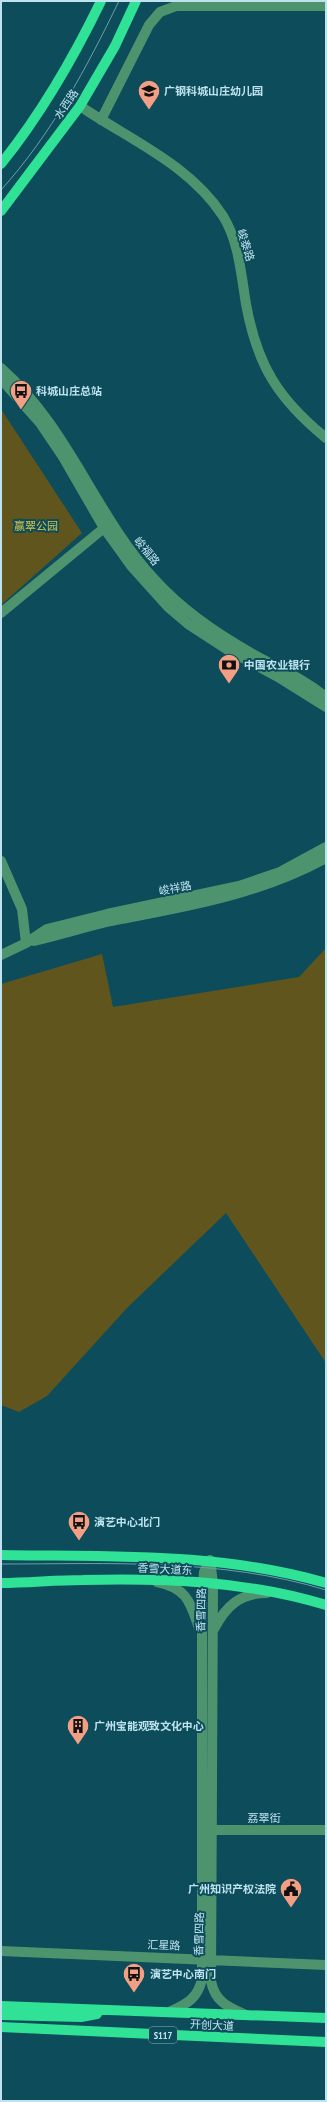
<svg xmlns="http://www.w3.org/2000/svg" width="327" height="2102" font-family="'PT Sans Narrow','Noto Sans SC',sans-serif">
	<rect width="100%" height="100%" fill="#0c4c5b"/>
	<path fill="#60551d" d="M1,409L82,533L1,605Z
		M326,948V1363L226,1213L127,1308L47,1396L19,1412L1,1405V984L102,954L113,1007L299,977Z"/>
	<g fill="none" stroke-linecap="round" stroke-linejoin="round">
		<path stroke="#4d946e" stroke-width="10" d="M80,106C130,140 189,164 223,216C239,242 241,274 246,304C257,365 278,399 326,438
			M101,120L149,25L160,12L176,6H326
			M1,368C70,429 94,514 155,580C183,611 217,634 253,654C278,668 304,679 326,697
			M1,379L40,423L63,457L104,528L132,567L168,607L188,624L228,650L278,677L326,707
			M1,613L104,528
			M1,861L22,909L26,943
			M34,941C60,935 85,927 111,921C185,907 258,895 326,858
			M1,955L26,943L47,929L107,914L239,886L280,872L326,847
			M210,1560L213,1583L211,1981C215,2002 228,2007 246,2015
			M157,1582C187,1588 190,1602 199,1628
			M214,1629C226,1606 240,1593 267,1593
			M206,1830H326
			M1,1951L326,1965
			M171,2011C187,2004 198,1998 202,1979V1594L204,1572L210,1560"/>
		<path stroke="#30e295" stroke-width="10" d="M1,164C41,114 73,59 101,1
			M1,211L80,106L115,46L136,1
			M1,1555C111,1557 219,1552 326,1583
			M1,1583C28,1583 55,1580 83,1580C165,1578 247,1581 326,1605
			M1,2006L326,2018
			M1,2015L81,2017L97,2014
			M1,2027L326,2042"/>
		<path stroke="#6d9eab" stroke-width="1" d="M1,190C51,135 87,67 119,1
			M1,1564C110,1564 221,1558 326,1590"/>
	</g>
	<defs>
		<g id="school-pin" transform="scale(1.15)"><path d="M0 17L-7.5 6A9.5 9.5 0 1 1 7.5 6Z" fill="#f39f84" stroke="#0c4c5b"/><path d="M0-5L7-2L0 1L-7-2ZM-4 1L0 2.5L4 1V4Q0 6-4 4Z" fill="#111"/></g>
		<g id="bus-pin" transform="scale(1.15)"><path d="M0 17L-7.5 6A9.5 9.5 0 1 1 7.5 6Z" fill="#f39f84" stroke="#0c4c5b"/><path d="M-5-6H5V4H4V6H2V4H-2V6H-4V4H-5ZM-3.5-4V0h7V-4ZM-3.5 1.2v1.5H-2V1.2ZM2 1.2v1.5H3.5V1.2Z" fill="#111"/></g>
		<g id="bank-pin" transform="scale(1.15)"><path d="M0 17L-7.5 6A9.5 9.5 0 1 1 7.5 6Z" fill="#f39f84" stroke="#0c4c5b"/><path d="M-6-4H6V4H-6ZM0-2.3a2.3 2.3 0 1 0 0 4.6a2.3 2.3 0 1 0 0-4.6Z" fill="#111"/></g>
		<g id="building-pin" transform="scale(1.15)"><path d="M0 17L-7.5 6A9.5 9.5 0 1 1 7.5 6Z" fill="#f39f84" stroke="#0c4c5b"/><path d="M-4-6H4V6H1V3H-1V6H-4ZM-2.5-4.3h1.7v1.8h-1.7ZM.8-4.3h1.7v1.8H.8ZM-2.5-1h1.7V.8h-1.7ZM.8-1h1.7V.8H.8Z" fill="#111"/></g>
		<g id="civic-pin" transform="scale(1.15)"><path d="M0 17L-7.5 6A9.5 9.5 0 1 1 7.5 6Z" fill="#f39f84" stroke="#0c4c5b"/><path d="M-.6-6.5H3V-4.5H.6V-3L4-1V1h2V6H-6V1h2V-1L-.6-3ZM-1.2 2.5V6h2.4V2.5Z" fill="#111"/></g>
	</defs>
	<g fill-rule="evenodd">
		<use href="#school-pin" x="149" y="91"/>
		<use href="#bus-pin" x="21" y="391"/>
		<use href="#bank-pin" x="229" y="665"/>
		<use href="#bus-pin" x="79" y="1522"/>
		<use href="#building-pin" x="78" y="1726"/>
		<use href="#civic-pin" x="291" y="1889"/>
		<use href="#bus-pin" x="134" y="1974"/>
	</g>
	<g text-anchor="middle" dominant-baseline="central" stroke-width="4" stroke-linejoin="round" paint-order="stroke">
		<rect fill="#0c4c5b" stroke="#89b6c2" stroke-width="1" x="149" y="2027" width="28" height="16" rx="3"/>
		<g font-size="10" font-weight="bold" fill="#bfe3ee">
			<text x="163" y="2035">S117</text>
		</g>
		<g font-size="11" font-weight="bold" fill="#bfe3ee" stroke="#0c4c5b" text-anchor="start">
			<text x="164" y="91">广钢科城山庄幼儿园</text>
			<text x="36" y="391">科城山庄总站</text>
			<text x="244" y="665">中国农业银行</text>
			<text x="94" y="1522">演艺中心北门</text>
			<text x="94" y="1726">广州宝能观致文化中心</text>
			<text x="276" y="1889" text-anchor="end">广州知识产权法院</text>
			<text x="150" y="1974">演艺中心南门</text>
		</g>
		<g font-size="11" fill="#bfe3ee" stroke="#0c4c5b">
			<text transform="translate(66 104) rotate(-56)">水西路</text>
			<text transform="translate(246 245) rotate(73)">峻泰路</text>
			<text transform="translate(147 551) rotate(51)">峻福路</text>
			<text transform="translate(175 888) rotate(-11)">峻祥路</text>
			<text transform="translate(165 1569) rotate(3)">香雪大道东</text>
			<text transform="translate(201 1610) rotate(-89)">香雪四路</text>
			<text x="264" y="1818">荔翠街</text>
			<text transform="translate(199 1934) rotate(-89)">香雪四路</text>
			<text transform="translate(164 1945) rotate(2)">汇星路</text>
			<text transform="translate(212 2025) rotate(3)">开创大道</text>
		</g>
		<g font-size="11" fill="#d9c247" stroke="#0c4c5b">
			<text x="36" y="526">赢翠公园</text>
		</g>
	</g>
	<rect width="327" height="2102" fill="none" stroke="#bfe3ee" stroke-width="4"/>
</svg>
